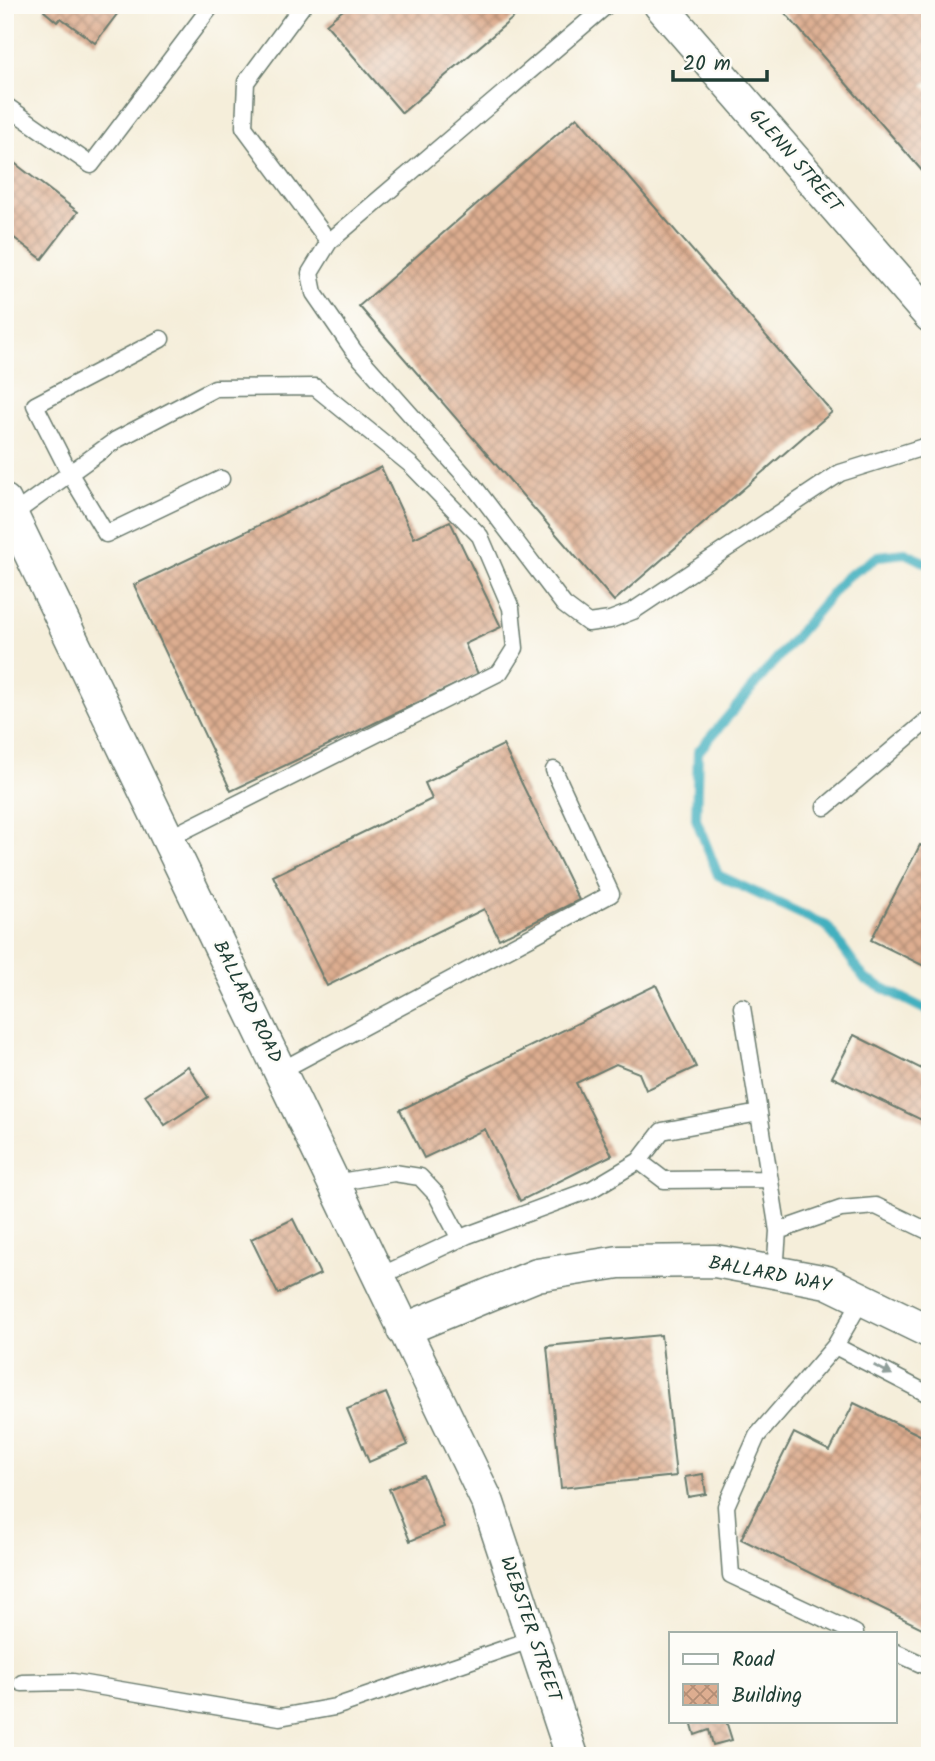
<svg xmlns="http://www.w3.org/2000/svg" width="935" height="1761" font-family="Kalam,sans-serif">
	<defs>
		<pattern id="building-cross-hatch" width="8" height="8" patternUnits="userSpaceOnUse" patternTransform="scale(1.75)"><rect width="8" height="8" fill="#ddad90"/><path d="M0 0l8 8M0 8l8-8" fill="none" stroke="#b38e76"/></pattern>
	</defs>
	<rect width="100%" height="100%" fill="#fdfcf7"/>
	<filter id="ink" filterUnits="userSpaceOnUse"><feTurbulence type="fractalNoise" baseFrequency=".0143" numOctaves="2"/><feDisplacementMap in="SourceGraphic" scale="14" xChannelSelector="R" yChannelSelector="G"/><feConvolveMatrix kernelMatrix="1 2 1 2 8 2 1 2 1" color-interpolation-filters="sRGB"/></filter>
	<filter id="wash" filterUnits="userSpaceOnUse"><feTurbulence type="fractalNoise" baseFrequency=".00686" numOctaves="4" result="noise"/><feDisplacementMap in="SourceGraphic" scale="28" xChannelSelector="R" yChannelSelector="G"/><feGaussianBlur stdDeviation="1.57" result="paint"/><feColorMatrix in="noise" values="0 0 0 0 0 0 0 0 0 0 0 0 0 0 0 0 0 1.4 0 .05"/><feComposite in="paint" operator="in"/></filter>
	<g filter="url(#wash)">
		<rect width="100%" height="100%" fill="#f5eeda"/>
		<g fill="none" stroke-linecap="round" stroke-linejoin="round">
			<path stroke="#43b0bf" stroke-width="10" d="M930,565L905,553L879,556L845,578L698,752L696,819L718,875L827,926L865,979L930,1012"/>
		</g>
		<g id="blocks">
			<path fill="url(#building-cross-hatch)" d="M45,5H124L95,43L61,18L57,22L44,11L47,7Z
				M349,5H528L402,113L326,24Z
				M778,5H930V79L923,85L930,92V180Z
				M577,117L832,412L614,601L359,306Z
				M8,158L78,212L42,259L5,231V162Z
				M381,467L414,538L450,521L501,627L465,644L478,674L231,791L134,585Z
				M503,745L579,900L499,939L484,909L327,986L273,876L432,799L425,783Z
				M920,845L930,850V969L871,940Z
				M656,985L696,1067L646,1090L639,1073L616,1064L576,1083L612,1155L520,1201L485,1129L424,1158L400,1110Z
				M854,1035L930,1073V1124L832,1077Z
				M188,1066L208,1097L165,1125L145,1095Z
				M293,1219L320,1274L278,1294L251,1239Z
				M661,1335L676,1476L561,1488L547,1346Z
				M386,1393L408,1445L369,1462L347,1409Z
				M854,1403L930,1440V1632L741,1539L794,1433L830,1451Z
				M703,1474L706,1494L688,1497L685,1477Z
				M423,1475L444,1527L410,1541L389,1489Z
				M691,1721H726L732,1740L713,1745L709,1730L695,1735Z"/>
		</g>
	</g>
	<g filter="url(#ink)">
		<use href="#blocks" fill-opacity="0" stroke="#6a7b6e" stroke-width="2"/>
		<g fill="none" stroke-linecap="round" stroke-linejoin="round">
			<g stroke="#6a7b6e" stroke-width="19">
				<path id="lane" d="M303,5L246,82L244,127L329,242
					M607,5L329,242L310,273L314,293L354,351L473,485L564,605L588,623L610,620L633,611L840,473L930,445
					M5,105L91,165L212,5
					M161,339L35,405L70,474L106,534L221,479
					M12,515L116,440L215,388L315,387L411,465L480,536L511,608L515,648L500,672L169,838
					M825,807L930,718
					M742,1007L778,1231
					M280,1071L611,894L554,770
					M759,1113L662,1131L639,1161L664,1180L770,1179
					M334,1183L394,1173L420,1177L436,1194L460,1239
					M775,1272L778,1231L841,1209L876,1206L930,1232
					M378,1277L468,1235L592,1189L639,1161
					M835,1346L930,1395
					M855,1633L731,1575L726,1506L757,1436L835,1346L862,1299
					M895,1652L930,1668
					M22,1683L73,1682L280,1717L335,1707L533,1639"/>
			</g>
			<g stroke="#6a7b6e" stroke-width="35">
				<path id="street" d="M660,5L930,316
					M5,501L488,1503L572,1756
					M403,1330L537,1275L619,1262L715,1261L827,1282L930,1332"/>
			</g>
			<use href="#lane" stroke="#fff" stroke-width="16"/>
			<use href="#street" stroke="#fff" stroke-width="32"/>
		</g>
		<defs><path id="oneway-solid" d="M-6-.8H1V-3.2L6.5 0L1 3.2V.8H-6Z" transform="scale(1.75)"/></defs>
		<use fill="#8f9e9a" href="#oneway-solid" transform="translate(883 1370) rotate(27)"/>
	</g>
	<g text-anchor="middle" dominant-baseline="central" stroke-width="5" stroke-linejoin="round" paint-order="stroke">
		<g font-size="19" fill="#1f3d34" stroke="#fdfcf7">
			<text transform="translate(795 161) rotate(49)">GLENN STREET</text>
			<text transform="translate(247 1002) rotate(64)">BALLARD ROAD</text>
			<text transform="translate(770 1275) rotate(11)">BALLARD WAY</text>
			<text transform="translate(530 1629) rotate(71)">WEBSTER STREET</text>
		</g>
	</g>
	<rect width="935" height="1761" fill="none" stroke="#fdfcf7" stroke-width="28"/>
	<rect x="669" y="1632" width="228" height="91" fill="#fdfcf7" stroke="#a4b0a9" stroke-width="2"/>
	<rect x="683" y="1654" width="35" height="10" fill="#ffffff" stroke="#a4b0a9" stroke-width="2"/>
	<text x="732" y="1666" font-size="21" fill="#1f3d34">Road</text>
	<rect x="683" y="1684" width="35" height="21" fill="url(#building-cross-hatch)" stroke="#a4b0a9" stroke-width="2"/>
	<text x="732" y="1702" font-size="21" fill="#1f3d34">Building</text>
	<path d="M673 70v10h94v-10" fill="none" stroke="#1f3d34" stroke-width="3.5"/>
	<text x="683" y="70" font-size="21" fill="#1f3d34" stroke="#fdfcf7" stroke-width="5" paint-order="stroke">20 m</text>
</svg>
